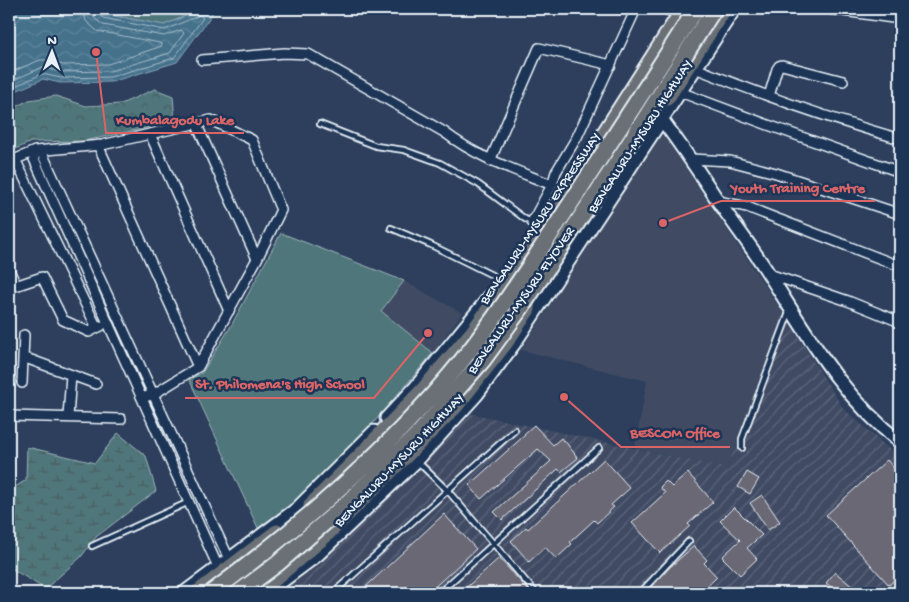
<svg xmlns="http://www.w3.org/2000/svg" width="909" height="602" font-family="'Gochi Hand',sans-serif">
	<defs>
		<pattern id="industrial-furrows" width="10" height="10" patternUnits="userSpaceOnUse" patternTransform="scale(1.25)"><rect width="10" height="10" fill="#404b64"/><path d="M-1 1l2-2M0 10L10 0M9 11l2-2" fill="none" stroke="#5c657b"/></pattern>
		<pattern id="wetland-marsh" width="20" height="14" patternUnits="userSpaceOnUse" patternTransform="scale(1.25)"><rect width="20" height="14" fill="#4f767a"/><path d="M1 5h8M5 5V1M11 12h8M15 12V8" fill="none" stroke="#4a5f62"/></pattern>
		<pattern id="park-crowns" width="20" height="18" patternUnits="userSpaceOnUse" patternTransform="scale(1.25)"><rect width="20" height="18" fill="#4f767a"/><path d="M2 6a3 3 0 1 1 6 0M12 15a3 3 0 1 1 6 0" fill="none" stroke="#4a5f62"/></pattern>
		<pattern id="water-waves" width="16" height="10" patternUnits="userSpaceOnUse" patternTransform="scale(1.25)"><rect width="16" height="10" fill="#45718b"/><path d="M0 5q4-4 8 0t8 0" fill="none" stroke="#60869c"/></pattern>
	</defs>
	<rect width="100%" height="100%" fill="#2d3f5d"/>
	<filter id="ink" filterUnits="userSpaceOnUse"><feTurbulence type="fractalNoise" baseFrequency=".02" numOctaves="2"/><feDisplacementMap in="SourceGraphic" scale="10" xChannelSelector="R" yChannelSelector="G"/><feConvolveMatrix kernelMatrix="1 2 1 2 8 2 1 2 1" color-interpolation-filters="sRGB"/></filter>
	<g filter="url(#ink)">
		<path fill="#404b64" d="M662,133L783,313L727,468L635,448L647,381L521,350Z
			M404,281L462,313L433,353L381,311Z"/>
		<path fill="url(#industrial-furrows)" d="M783,313L843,408L900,459V593H279L309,569L469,413L727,468Z"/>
		<path fill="#4f767a" stroke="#9cb4b9" d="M101,9H202L164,25L105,14Z
			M281,233L404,281L381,311L433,353L375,421L294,502L258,528L189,379L202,373L231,326Z"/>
		<path fill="url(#wetland-marsh)" stroke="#9cb4b9" d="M118,433L146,456L156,491L96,537L81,557L45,589L9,567V491L26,480L27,447L95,463Z"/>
		<path fill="url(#park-crowns)" stroke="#9cb4b9" d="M155,89L173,96L175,122L84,141L31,142L9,152V110L29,100L56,96L86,106L121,104Z"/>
		<path fill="url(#water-waves)" stroke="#86a4b7" d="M9,9H101L105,14L164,25L202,9H211L213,13L177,62L111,82L60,83L43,79L9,94Z"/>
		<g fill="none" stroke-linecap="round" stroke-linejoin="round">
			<path stroke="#a7becc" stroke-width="1" d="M9,73L40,60H48L63,65L108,64L162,46L160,43L97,31L86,21L83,9
				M9,82L43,67L62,72L110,71L170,53L184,33L181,30L164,36L103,25L94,18L91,9
				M9,89L42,74L61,78L110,77L174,58L203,18L200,15L165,30L103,18L98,13L97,9"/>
		</g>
		<path fill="#6b6874" stroke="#e8f1f8" d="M534,425L553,445L561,438L563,441L564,440L578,458L561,472L558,469L502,520L494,512L551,461L538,449L481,499L469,485L525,435L524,434Z
			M604,459L630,488L611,505L614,507L597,523L594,520L570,542L572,544L556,559L545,547L529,562L511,541L526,527L528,529Z
			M887,460L900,475V575L889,585L826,515Z
			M747,472L759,479L750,494L738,487Z
			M688,473L713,502L688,524L690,526L660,553L632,523L665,493L660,487L666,481L672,487Z
			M762,495L780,522L768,530L750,503Z
			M734,507L762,535L747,548L757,559L740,575L722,557L740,540L720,521Z
			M444,514L476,549L428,593H359Z
			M694,546L707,560L704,563L717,577L700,593H657L650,589L670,567Z
			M499,558L531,593H460Z
			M835,572L853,587L861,593H838L826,583Z"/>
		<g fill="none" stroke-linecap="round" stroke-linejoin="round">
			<g stroke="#e8f1f8" stroke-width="8">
				<path id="service" d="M320,124L376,146L404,150L440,163L478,184L525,219L532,222
					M391,228L431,245L502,280
					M742,448V439L790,310
					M418,462L448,491L536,593
					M92,546L189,502
					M333,593L515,430
					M439,593L599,448
					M640,593L689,541"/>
			</g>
			<g stroke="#e8f1f8" stroke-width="12">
				<path id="minor" d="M665,9L676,13
					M829,9L900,19
					M202,60L284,53L308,54L444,132C478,158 513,169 552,185
					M695,68C762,95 831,119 900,139
					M680,92L768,125L900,172
					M769,96L777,69L779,66L782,65L843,81
					M196,123L257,259
					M150,134L229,311
					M98,145L198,367
					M35,151L34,159L218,567
					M35,151L42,153L229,559
					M15,159L97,328
					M691,159L730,161L776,173L900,214
					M490,161L539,48L611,65
					M9,162L35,151L102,145L211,120L252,140L281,210L257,259L198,367L154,394L142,398
					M718,201L747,207L894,264
					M537,226L532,222L552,185L556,172L577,137L636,9
					M9,270L16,285
					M769,274L848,301L900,322
					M9,288L42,277L63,320L89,332L101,326
					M23,357L96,384
					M22,383L24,335
					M9,416L121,419
					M68,417L71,375"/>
			</g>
			<g stroke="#e8f1f8" stroke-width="15">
				<path id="tertiary" d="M386,418L415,387L492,293
					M183,593L296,509L374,431
					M267,593L318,555L417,461L477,395L516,342L735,9"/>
			</g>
			<g stroke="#e8f1f8" stroke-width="16">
				<path id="secondary" d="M636,86C666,123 692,161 718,201C735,226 754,250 770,276C809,337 842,397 900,442"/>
			</g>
			<g stroke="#e8f1f8" stroke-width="19">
				<path id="trunk" d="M667,98L724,9
					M311,505L359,457L423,390L472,333L525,258L684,9
					M197,593L277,532
					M253,593L272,581L326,535L455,407L506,342L528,309"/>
			</g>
			<use href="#service" stroke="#1d3557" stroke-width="4.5"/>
			<use href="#minor" stroke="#1d3557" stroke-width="9"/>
			<use href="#tertiary" stroke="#1d3557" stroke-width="11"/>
			<use href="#secondary" stroke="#1d3557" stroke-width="12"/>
			<use href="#trunk" stroke="#6a7074" stroke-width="15"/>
			<g stroke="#e8f1f8" stroke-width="19" stroke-linecap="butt">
				<path id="trunk-bridge" d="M211,593C297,529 380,458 449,376C487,332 518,283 550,235C599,160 648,85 696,9
					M238,593L277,564L346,504L420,432L483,360L523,305L625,150L714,9"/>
			</g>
			<use href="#trunk-bridge" stroke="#6a7074" stroke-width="15"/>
		</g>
	</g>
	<g text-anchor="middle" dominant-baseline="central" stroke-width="5" stroke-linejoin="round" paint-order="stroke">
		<g font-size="14" fill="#e8f1f8" stroke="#1d3557">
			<text transform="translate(641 137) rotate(-57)">BENGALURU-MYSURU HIGHWAY</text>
			<text transform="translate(541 219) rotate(-56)">BENGALURU-MYSURU EXPRESSWAY</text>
			<text transform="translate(522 301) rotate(-55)">BENGALURU-MYSURU FLYOVER</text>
			<text transform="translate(400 461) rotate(-46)">BENGALURU-MYSURU HIGHWAY</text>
		</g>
	</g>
	<path fill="none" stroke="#db6466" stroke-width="2" d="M96 52L106 133H244M663 223L721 201H875M428 333L374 398H185M564 397L621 447H730"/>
	<g fill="#db6466" stroke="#1d3557" stroke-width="2">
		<circle cx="96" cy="52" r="5"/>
		<circle cx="663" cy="223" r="5"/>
		<circle cx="428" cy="333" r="5"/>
		<circle cx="564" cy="397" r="5"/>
	</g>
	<g font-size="15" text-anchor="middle" font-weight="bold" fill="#db6466" stroke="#1d3557" stroke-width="5" stroke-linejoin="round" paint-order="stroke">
		<text x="175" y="124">Kumbalagodu Lake</text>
		<text x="798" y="192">Youth Training Centre</text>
		<text x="280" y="388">St. Philomena's High School</text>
		<text x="675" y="437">BESCOM Office</text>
	</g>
	<rect width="909" height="602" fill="none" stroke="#1d3557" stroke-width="30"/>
	<rect x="15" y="15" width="879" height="572" fill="none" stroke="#e8f1f8" stroke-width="2" filter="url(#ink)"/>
	<g transform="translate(52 52) rotate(1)" stroke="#1d3557" stroke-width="4" paint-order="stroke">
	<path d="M0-4L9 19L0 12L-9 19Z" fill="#e8f1f8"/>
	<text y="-8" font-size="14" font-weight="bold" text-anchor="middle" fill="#e8f1f8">N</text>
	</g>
</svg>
